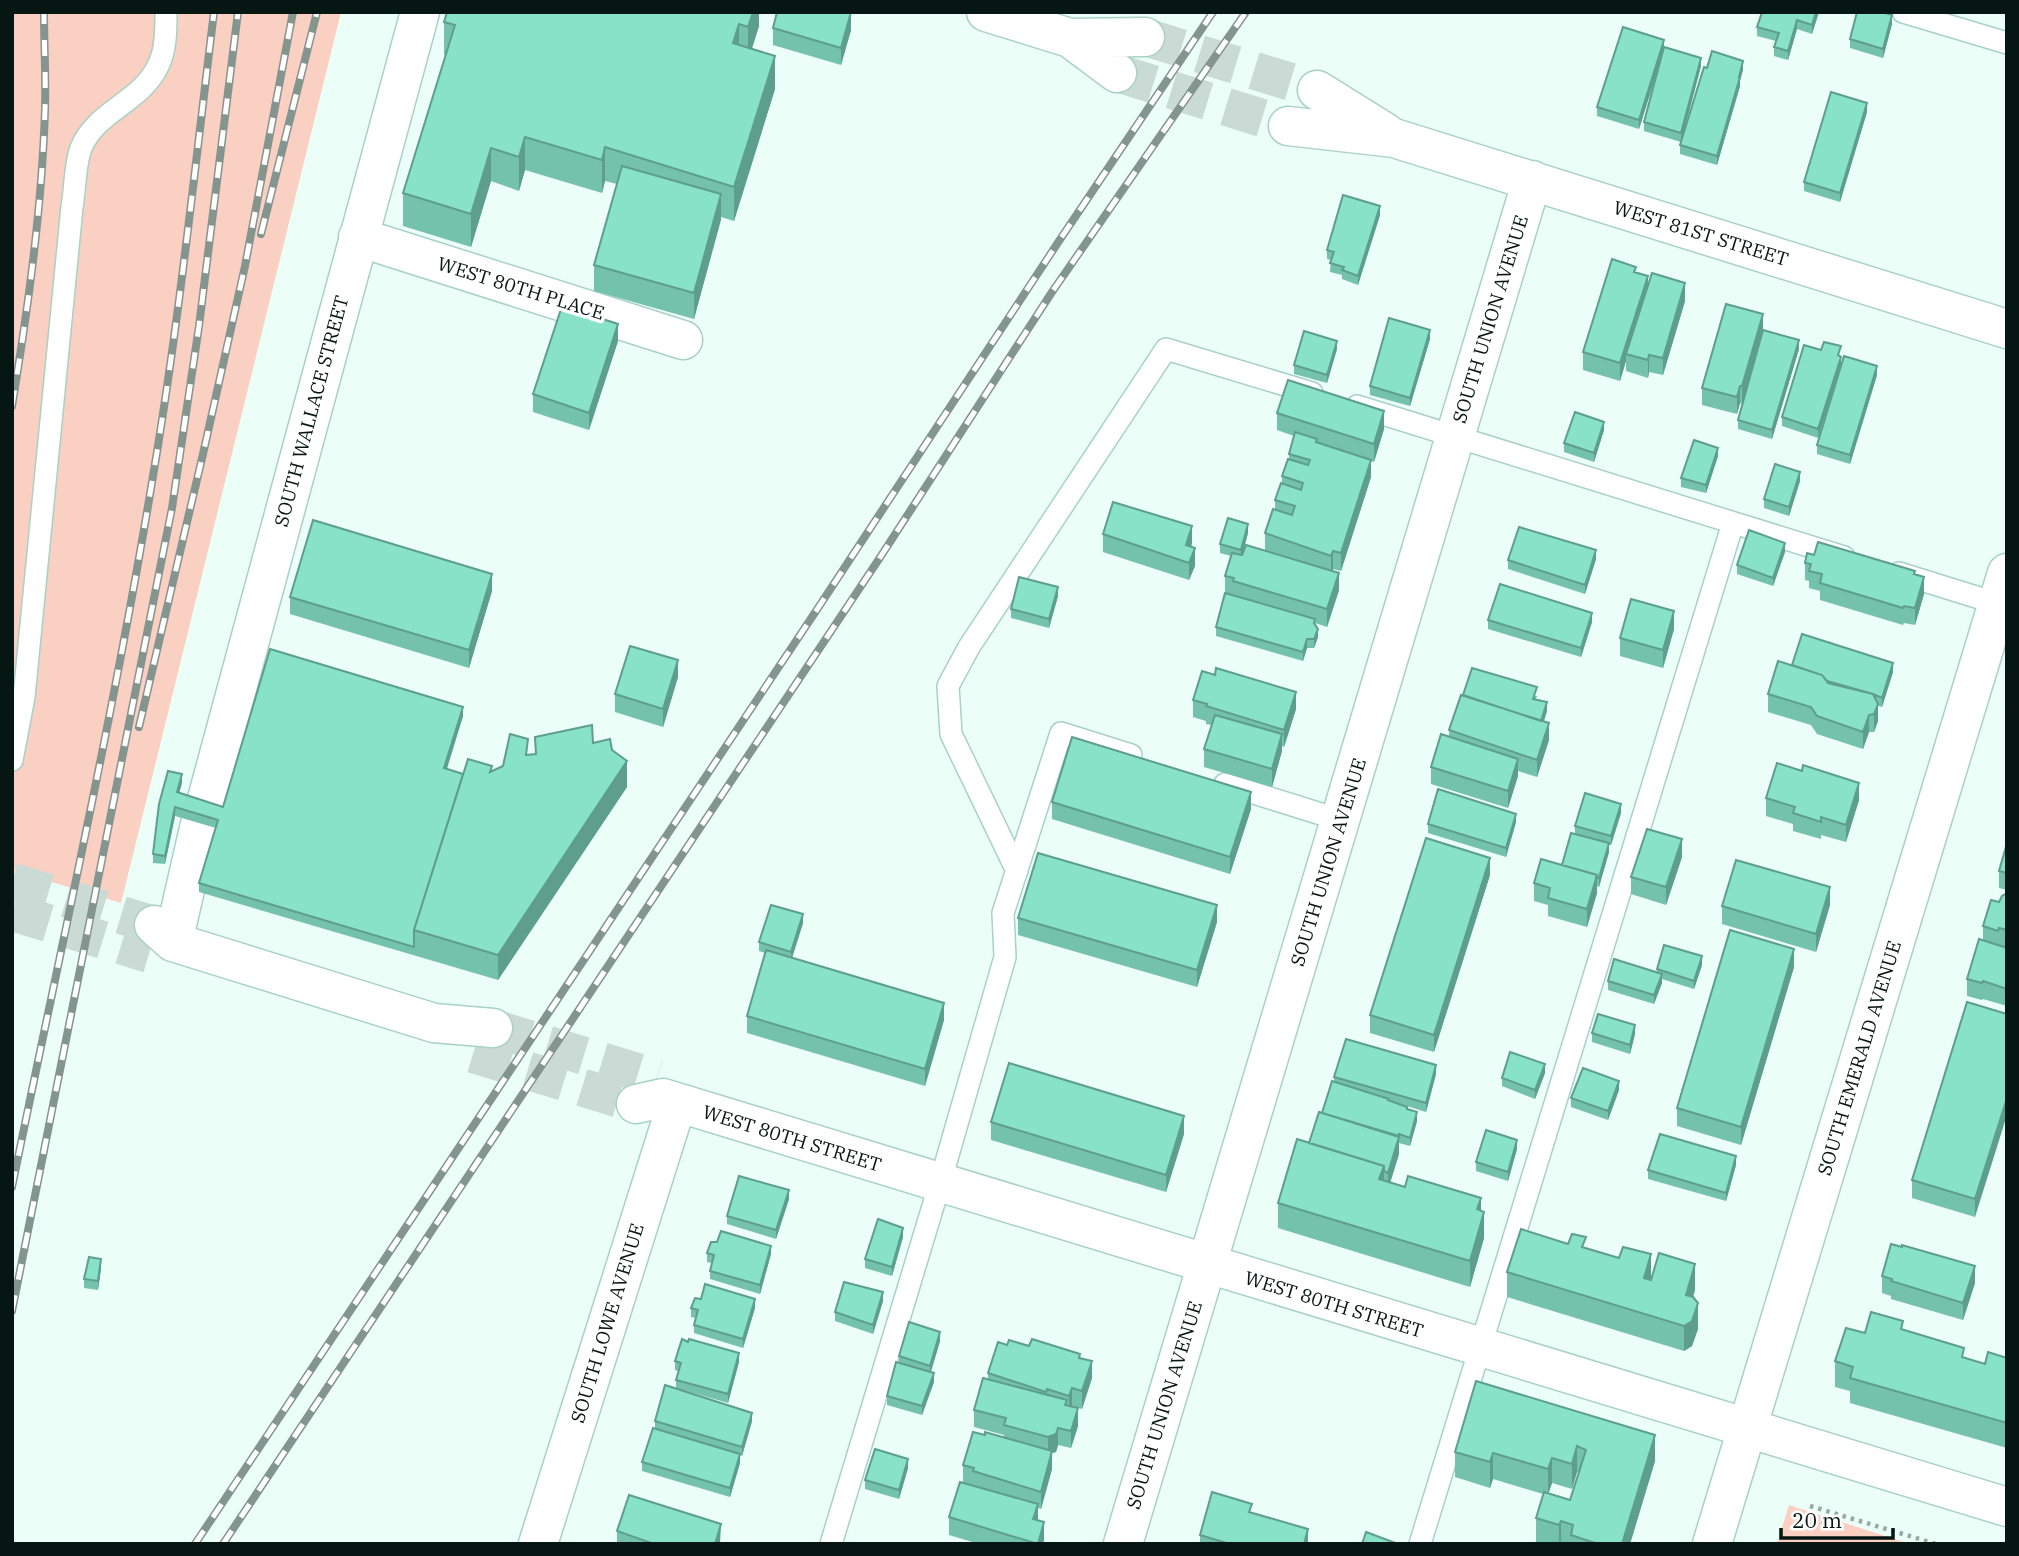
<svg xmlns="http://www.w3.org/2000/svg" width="2019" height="1556" font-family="'IBM Plex Serif',serif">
	<rect width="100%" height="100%" fill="#ecfef8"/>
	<path fill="#f9d0c1" d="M12,12H341L121,903L12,870Z
		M1789,1505L1910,1544H1777Z"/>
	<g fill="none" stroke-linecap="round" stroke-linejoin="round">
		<path stroke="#cadbd6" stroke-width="38" stroke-dasharray="38 19" stroke-linecap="butt" d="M1145,37L1317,90
			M1117,73L1288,126
			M12,882L154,925
			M12,912L149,954
			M493,1028L657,1078
			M473,1054L636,1104"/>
		<g stroke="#a7d2c5" stroke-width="24">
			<path id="lane" d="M1903,12L2007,43
				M1357,406L1844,557
				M1899,573L2005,606
				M12,760L24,697L72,207C75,191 75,163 81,148C96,111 141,102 158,66C166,51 166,29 166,12
				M1225,784L1340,820
				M1017,871L951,734L948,686L969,647L1166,349L1312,393
				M831,1544L940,1183L1005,957L1003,913L1061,733L1131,755
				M1420,1544L1733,523"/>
		</g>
		<g stroke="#a7d2c5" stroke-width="41">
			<path id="street" d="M986,12L1070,38L1145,37
				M1070,38L1117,73
				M1317,90L1386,133
				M1288,126L1394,138L2007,329
				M358,237L683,340
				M204,810L420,12
				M154,925L173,942L434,1023L493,1028
				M173,942L200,824
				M636,1104L663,1098L2007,1507
				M538,1544L677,1103
				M1123,1544L1532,180
				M1712,1544L2007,573"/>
		</g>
		<path stroke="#97a9a3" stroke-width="4.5" stroke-dasharray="3.5 5" stroke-linecap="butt" d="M1810,1506L1936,1544"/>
		<use href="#lane" stroke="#fff" stroke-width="21"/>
		<use href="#street" stroke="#fff" stroke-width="38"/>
		<g stroke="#849590" stroke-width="8">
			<path id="rail" d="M261,234L317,12
				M12,406C28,308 42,208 45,109C46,77 44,44 44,12
				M139,727L203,454L245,266L293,12
				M12,1187C60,951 114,714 153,476C179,322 195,167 214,12
				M12,1311L172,508L199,326L238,12
				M195,1544L816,611L1059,241L1213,12
				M223,1544L879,559L1052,292L1246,12"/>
		</g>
		<use href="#rail" stroke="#fff" stroke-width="5" stroke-dasharray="16" stroke-linecap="butt"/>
	</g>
	<path fill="#74c2ac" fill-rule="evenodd" d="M759,12V26L752,48L775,89L734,221L721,217L694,319L594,291V265L617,184L605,181L602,193L525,170L519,191L491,181L471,247L403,226V193L446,55H444V22Z
		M1762,12H1819L1812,34L1797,29L1788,60L1774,56V47L1776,41L1757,36V27Z
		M1892,24L1883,58L1850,48V39Z
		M773,28L851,30L841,65L773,45Z
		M1664,47L1701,66L1681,142L1644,131V122L1662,57L1639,129L1597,116V107Z
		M1707,68L1743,70L1740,80V86L1717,165L1680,154V145Z
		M1867,112L1840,202L1804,191V182Z
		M1380,215L1358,285L1342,279V275L1330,272L1331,260L1327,259V250Z
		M1636,273L1648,284L1685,301L1663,375L1649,372L1648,378L1626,371V361L1620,381L1583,370V352Z
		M1763,331L1799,349L1772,439L1738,429V420L1757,353L1742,404L1740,403L1737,414L1702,405V388Z
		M1430,339L1410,406L1370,395V386Z
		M618,341L589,430L533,412V394Z
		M1337,349L1327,383L1294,374V365Z
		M1840,356L1841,365L1818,438L1782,426V417Z
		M1877,375L1850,464L1817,454V445Z
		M1277,413L1384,429L1374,462L1371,461V477L1341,571L1333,569L1332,571L1339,590L1327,627L1315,623L1318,637L1314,648H1307L1303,661L1216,636V627L1233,596L1225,593V576L1231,556L1220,553V544L1248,533L1242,555L1265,550V533L1275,510V500L1282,483V476L1289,460V454L1294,436L1277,430Z
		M1604,430L1594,462L1564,452V443Z
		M1718,456L1706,493L1681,487V478Z
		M1800,481L1789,516L1764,508V499Z
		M1103,534L1192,543L1191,547L1195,566L1189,580L1103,552Z
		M1785,552L1773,586L1737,574V565Z
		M1814,555L1915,574L1924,594L1915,625L1904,623L1903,625L1820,600V591L1809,588V581L1805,580V563Z
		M1596,559L1585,594L1508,569V560Z
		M492,591L469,668L290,614V597Z
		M1058,596L1049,628L1011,618V609Z
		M1488,620L1592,622L1581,657L1488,629Z
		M1674,629L1663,668L1620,656V638Z
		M1792,665L1893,672L1882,707L1878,706V721L1874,732H1869L1863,749L1817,734L1811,725L1768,712V694Z
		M678,677L663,727L615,712V694Z
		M1463,695L1537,696L1536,699L1547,711L1544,721L1549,740L1537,777L1518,771V776L1508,808L1431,784V767L1449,737V730Z
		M1193,700L1296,709L1284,747L1282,746V751L1272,787L1204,767V749L1212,725L1206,724V721L1193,717Z
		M463,716L447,769L463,774L492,771L528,755L535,754V737L593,743L612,750L627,787L498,980L199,892V883L216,828L175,816L165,864L153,863V854L182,783L179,793L223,807Z
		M1766,798L1859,800L1846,842L1821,835V839L1793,831V824L1766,816Z
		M1052,802L1251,809L1230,874L1052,819Z
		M1621,813L1611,845H1609V852L1599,887L1597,886V893L1587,927L1548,916V905L1534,901V883L1562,865L1575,834V826Z
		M1516,822L1506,857L1428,833V824Z
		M2007,843V890L1999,888V871Z
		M1682,857L1666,905L1631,894V877Z
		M1490,875L1434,1052L1370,1033V1015Z
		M2007,893V1006L1983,999L1982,1000L1967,996V979L1983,940V926Z
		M1830,905L1816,952L1722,924V906Z
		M1018,918L1217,922L1197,987L1018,935Z
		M803,923L792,958L944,1020L925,1086L747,1033V1016L765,953L759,951V942Z
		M1702,965L1694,989L1662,979V983L1654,1004L1608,990V981L1657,972V969Z
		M1794,967L1741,1145L1677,1126V1108Z
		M2007,1014L1975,1217L1912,1198V1180Z
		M1592,1033L1635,1034L1630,1054L1592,1042Z
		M1545,1073L1535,1099L1502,1086V1078Z
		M1436,1074L1426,1112L1400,1104L1407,1109L1417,1121L1410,1146L1399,1143V1154L1390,1182L1481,1211L1484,1238L1470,1287L1278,1228V1203L1309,1143L1334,1082V1077Z
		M1619,1090L1608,1120L1571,1107V1098Z
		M991,1122L1184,1134L1166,1192L991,1140Z
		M1517,1149L1508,1181L1476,1171V1162Z
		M1736,1165L1726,1201L1648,1179V1170Z
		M789,1199L776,1239L727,1224V1216Z
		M903,1237L892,1276L865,1268V1259Z
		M1902,1247L1975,1283L1963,1320L1891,1299V1296L1882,1293V1276Z
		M1586,1248L1651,1280L1695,1290L1693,1297L1698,1329L1692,1346L1684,1351L1507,1297V1272Z
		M707,1253L771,1254L760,1294L710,1279V1271L712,1263L707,1262Z
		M101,1268L98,1290L84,1288V1279Z
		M883,1301L873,1334L835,1321V1312Z
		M691,1308H755L743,1348L694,1333V1325L695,1318L691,1317Z
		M1903,1330L1964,1358L1985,1364L2007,1358V1448L1850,1403V1391L1835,1387V1361L1865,1333Z
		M940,1341L931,1372L934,1382L922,1415L887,1405V1396L899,1363V1356Z
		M1007,1345L1029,1346L1080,1358L1092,1378L1082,1409L1072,1406V1407L1078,1426L1071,1448L1058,1445L1056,1452L1052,1453V1469L1041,1509L1038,1508V1520L1044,1540L1043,1544H979L949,1535V1517L973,1486L963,1482V1465L985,1435L1004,1438V1435L974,1427V1410L988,1379V1373Z
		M675,1361L739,1362L728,1403L676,1388V1380L678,1371L675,1370Z
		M1476,1381L1655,1461L1630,1544H1536V1518L1543,1494L1493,1479L1490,1488L1455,1477V1452ZM1577,1472L1579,1473L1570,1500L1548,1494L1552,1483L1572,1489Z
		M655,1421H752L742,1456L740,1455V1463L730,1497L642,1471V1462L655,1428Z
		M908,1468L899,1499L865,1489V1480Z
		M1252,1513L1308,1544H1200V1535Z
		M617,1531L721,1542L720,1544H617Z"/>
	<path fill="#5e9e8c" d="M753,12H759V26L748,61V27Z
		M851,12V30L841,65V48Z
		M1816,12H1819L1812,34V25Z
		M1892,15V24L1883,58V49Z
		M1797,20V29L1788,60V51Z
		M739,24V57L733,43Z
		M1664,40V49L1639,129V120Z
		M775,56V89L734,221V187Z
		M1701,58V66L1681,142V133Z
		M1743,61V70L1740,80V86L1717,165V156Z
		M1867,103V112L1840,202V193Z
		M525,137V170L519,191V157Z
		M605,147V181L602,193V160Z
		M491,148V181L471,247V214Z
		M721,194V220L694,319V293Z
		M1380,206V215L1358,285V276Z
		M1648,276V294L1626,354V361L1620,381V363Z
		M1685,283V301L1663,375V358Z
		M1763,314V332L1742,404V386Z
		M618,324V341L589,430V413Z
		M1430,330V339L1410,406V398Z
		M1799,340V349L1772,439V430Z
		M1337,341V349L1327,383V375Z
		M1649,355V372L1648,378V360Z
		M1841,357V365L1818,438V429Z
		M1877,366V375L1850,464V455Z
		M1740,386V403L1737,414V397Z
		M1384,411V429L1374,462V444Z
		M1604,422V430L1594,462V453Z
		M1718,448V456L1706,493V485Z
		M1371,460V477L1341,571V553Z
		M1800,472V481L1789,516V507Z
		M1248,524V533L1241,559V550Z
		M1192,526V543L1186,563V545Z
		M1785,543V552L1773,586V578Z
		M1195,548V566L1189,580V563Z
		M1596,550V559L1585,594V585Z
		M1333,551V569L1331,574V556Z
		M1339,573V590L1327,627V609Z
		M492,574V591L469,668V650Z
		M1924,577V594L1915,625V608Z
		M1058,587V596L1049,628V619Z
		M1674,611V629L1663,668V650Z
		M1592,613V622L1581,657V648Z
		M1318,629V637L1314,648V639Z
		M1307,639V648L1303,661V652Z
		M678,660V677L663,727V709Z
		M1893,663V672L1882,707V698Z
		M1296,692V709L1284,747V730Z
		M1547,702V711L1540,732V724Z
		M1878,704V721L1874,732V714Z
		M463,707V716L444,777V768Z
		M1869,715V732L1863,749V732Z
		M1549,723V740L1537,777V760Z
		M1282,734V751L1272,787V769Z
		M1518,759V776L1508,808V791Z
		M627,761V787L498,980V955Z
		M182,774V783L177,801V792Z
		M1859,783V800L1846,842V825Z
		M1251,792V809L1230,874V857Z
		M1621,804V813L1611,845V836Z
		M175,807V816L165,864V856Z
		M1516,814V822L1506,857V848Z
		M1682,839V857L1666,905V887Z
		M1609,843V852L1599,887V878Z
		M1490,858V875L1434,1052V1035Z
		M1597,875V893L1587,927V909Z
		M1830,887V905L1816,952V934Z
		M1217,905V922L1197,987V970Z
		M803,914V923L791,961V952Z
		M1794,949V967L1741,1145V1127Z
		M1702,956V965L1694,989V981Z
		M1662,974V983L1654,1004V995Z
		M944,1003V1020L925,1086V1069Z
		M1635,1025V1034L1630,1054V1045Z
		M1545,1064V1073L1535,1099V1090Z
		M1436,1065V1074L1426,1112V1103Z
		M1619,1081V1090L1608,1120V1111Z
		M2007,1098V1115L1975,1217V1199Z
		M1417,1112V1121L1410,1146V1138Z
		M1184,1116V1134L1166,1192V1175Z
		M1399,1134V1154L1388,1190V1173Z
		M1517,1140V1149L1508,1181V1172Z
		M1736,1156V1165L1726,1201V1193Z
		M1384,1166V1191L1379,1179Z
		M789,1190V1199L776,1239V1230Z
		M1481,1198V1223L1484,1212V1238L1470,1287V1261L1477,1209Z
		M903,1228V1237L892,1276V1267Z
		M771,1246V1254L760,1294V1285Z
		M1651,1254V1280L1644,1278Z
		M101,1259V1268L98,1290V1281Z
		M1695,1264V1290L1686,1321V1295Z
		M1975,1266V1283L1963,1320V1303Z
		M883,1292V1301L873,1334V1325Z
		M755,1299V1308L743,1348V1339Z
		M1698,1303V1329L1692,1346L1684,1351V1326Z
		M940,1332V1341L930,1374V1366Z
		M739,1353V1362L728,1403V1394Z
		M1092,1361V1378L1082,1409V1391Z
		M934,1373V1382L922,1415V1406Z
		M1072,1388V1406L1069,1414V1396Z
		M1078,1408V1426L1071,1448V1431Z
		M752,1413V1421L742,1456V1447Z
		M1058,1428V1445L1056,1452L1052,1453V1469L1041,1509V1492L1048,1454V1437Z
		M1655,1435V1461L1630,1544H1622Z
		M1577,1446V1472L1572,1489V1464Z
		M1493,1453V1479L1490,1488V1462Z
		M740,1454V1463L730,1497V1488Z
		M1552,1458V1483L1548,1495V1469Z
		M908,1459V1468L899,1499V1490Z
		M1038,1504V1521L1033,1519Z
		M1561,1521V1544H1559V1525Z
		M1044,1522V1540L1043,1544H1038Z
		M721,1524L720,1544H715Z
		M1308,1529V1544H1304Z"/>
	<path fill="#87e2c8" stroke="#5e9e8c" stroke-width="2" d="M447,12H753L748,27L739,24L733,43L775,56L734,187L605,147L602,160L525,137L519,157L491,148L471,214L403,193L455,25L444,22Z
		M777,12H851L841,48L773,28Z
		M1762,12H1816L1812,25L1797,20L1788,51L1774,47L1779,33L1757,27Z
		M1857,12H1882L1892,15L1883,49L1850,39Z
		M1623,27L1664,40L1639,120L1597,107Z
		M1664,47L1701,58L1681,133L1644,122Z
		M1712,51L1743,61L1739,77H1740L1717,156L1680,145L1704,67L1707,68Z
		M1831,92L1867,103L1840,193L1804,182Z
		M622,166L721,194L694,293L594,265Z
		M1343,195L1380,206L1358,276L1342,270L1344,267L1330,263L1334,252L1327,250Z
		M1612,259L1636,267L1634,272L1648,276L1620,363L1583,352Z
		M1652,273L1685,283L1663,358L1649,355L1648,360L1626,354Z
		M1726,304L1763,314L1742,386H1740L1737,397L1702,388Z
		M562,306L618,324L589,413L533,394Z
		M1389,318L1430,330L1410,398L1370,386Z
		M1763,330L1799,340L1772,430L1738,420Z
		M1304,331L1337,341L1327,375L1294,365Z
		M1824,342L1841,346L1838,355L1841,357L1818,429L1782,417L1804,345L1821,350Z
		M1844,356L1877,366L1850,455L1817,445Z
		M1288,380L1384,411L1374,444L1277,413Z
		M1575,412L1604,422L1594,453L1564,443Z
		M1295,432L1317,439L1316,442L1371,460L1341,553L1333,551L1331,556L1265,533L1273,509L1292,515L1295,506L1275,500L1281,483L1301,490L1303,483L1282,476L1288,459L1308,465L1310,460L1289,454Z
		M1694,440L1718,448L1706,485L1681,478Z
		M1775,464L1800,472L1789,507L1764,499Z
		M1113,502L1192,526L1186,545L1195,548L1189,563L1103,534Z
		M1228,518L1248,524L1241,550L1220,544Z
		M313,520L492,574L469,650L290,597Z
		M1519,527L1596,550L1585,585L1508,560Z
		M1749,530L1785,543L1773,578L1737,565Z
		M1818,542L1915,571L1914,574L1924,577L1915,608L1904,606L1903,608L1820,583L1822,574L1809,571L1811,564L1805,563L1807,553L1814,555Z
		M1246,545L1339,573L1327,609L1233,581L1234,578L1225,576L1232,553L1242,555Z
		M1019,577L1058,587L1049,619L1011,609Z
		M1500,584L1592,613L1581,648L1488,620Z
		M1225,593L1315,619L1314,623L1318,629L1314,639H1307L1303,652L1216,627Z
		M1631,599L1674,611L1663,650L1620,638Z
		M1802,634L1893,663L1882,698L1873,694L1827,681L1822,675L1792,665Z
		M630,646L678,660L663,709L615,694Z
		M270,649L463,707L444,768L463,774L414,930V947L199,883L218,820L175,807L165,856L153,854L159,804L168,771L182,774L177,792L223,807Z
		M1778,661L1822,675L1828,683L1873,694L1878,704L1874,714L1869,715L1863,732L1817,716L1811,707L1768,694Z
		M1216,668L1296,692L1284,730L1206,706L1207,704L1193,700L1202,671L1215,675Z
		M1472,668L1537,687L1533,699L1547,702L1541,721L1463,695Z
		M1461,695L1549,723L1537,760L1449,730Z
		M1215,715L1282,734L1272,769L1204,749Z
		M592,725L593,743L610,739L612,750L627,761L498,955L414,930L468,759L492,766L490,772L503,766L510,734L528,739L526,755L536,754L535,737Z
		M1441,734L1518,759L1508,791L1431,767Z
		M1072,737L1251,792L1230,857L1052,802Z
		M1777,763L1802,771L1803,765L1859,783L1846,825L1821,817V822L1793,813L1795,807L1766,798Z
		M1438,789L1516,814L1506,848L1428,824Z
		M1585,793L1621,804L1611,836L1575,826Z
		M1647,829L1682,839L1666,887L1631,877Z
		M1571,833L1609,843L1599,878L1596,877L1597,875L1562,865Z
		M1426,838L1490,858L1434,1035L1370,1015Z
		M2007,843V873L1999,871Z
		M1038,853L1217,905L1197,970L1018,918Z
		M1541,859L1597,875L1587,909L1548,898L1550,888L1534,883Z
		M1736,860L1830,887L1816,934L1722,906Z
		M2007,893V930L1999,928L1998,931L1983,926L1991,900L1999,902L2002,896Z
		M771,905L803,914L791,952L759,942Z
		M1730,930L1794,949L1741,1127L1677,1108Z
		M1979,939L2007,948V989L1983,981L1982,983L1967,979Z
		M1664,945L1702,956L1694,981L1657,969Z
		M766,950L944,1003L925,1069L747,1016Z
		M1614,959L1662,974L1654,995L1608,981Z
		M1967,1002L2007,1014V1098L1975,1199L1912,1180Z
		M1598,1014L1635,1025L1630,1045L1592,1033Z
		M1346,1039L1436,1065L1426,1103L1334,1077Z
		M1510,1052L1545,1064L1535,1090L1502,1078Z
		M1009,1063L1184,1116L1166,1175L991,1122Z
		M1583,1068L1619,1081L1608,1111L1571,1098Z
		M1332,1081L1389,1099L1388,1100L1407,1107V1109L1417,1112L1410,1138L1399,1134V1136L1322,1113Z
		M1319,1112L1399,1137L1388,1173L1384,1171V1166L1309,1143Z
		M1486,1130L1517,1140L1508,1172L1476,1162Z
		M1660,1134L1736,1156L1726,1193L1648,1170Z
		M1297,1139L1384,1166L1379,1179L1405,1187L1408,1176L1481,1198L1477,1209L1484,1212L1470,1261L1278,1203Z
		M739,1176L789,1190L776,1230L727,1216Z
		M878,1219L903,1228L892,1267L865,1259Z
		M1521,1229L1568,1244L1572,1234L1586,1237L1582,1247L1619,1258L1623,1247L1651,1254L1644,1278L1651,1280L1659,1253L1695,1264L1686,1295L1693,1297L1698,1303L1692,1321L1684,1326L1507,1272Z
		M721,1231L771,1246L760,1285L710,1271L714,1255L707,1253L711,1242H717Z
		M1891,1244L1902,1247V1245L1975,1266L1963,1303L1891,1281L1892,1279L1882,1276Z
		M89,1257L101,1259L98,1281L84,1279Z
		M844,1282L883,1292L873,1325L835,1312Z
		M705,1284L755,1299L743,1339L694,1325L698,1310L691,1308L695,1298L701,1299Z
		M1871,1312L1903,1321L1901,1329L1964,1348L1962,1357L1985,1364L1988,1352L2007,1358V1423L1850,1378L1853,1367L1835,1361L1846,1328L1865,1333Z
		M909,1322L940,1332L930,1366L899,1356Z
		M682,1339L688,1342L689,1339L739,1353L728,1394L676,1380L681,1363L675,1361Z
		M1032,1339L1080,1354L1079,1358L1092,1361L1082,1391L1072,1388L1069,1396L1047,1389L1046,1392L988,1373L998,1342L1007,1345L1009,1340L1029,1346Z
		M896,1362L934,1373L922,1406L887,1396Z
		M983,1378L1067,1400L1065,1405L1078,1408L1071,1431L1058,1428L1056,1434L1048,1437L1004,1425L1006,1418L974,1410Z
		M1476,1381L1655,1435L1622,1544H1598L1571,1535L1573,1525L1561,1521L1559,1525L1536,1518L1544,1492L1570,1500L1586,1450L1577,1446L1572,1464L1552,1458L1548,1469L1493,1453L1490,1462L1455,1452Z
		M665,1385L752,1413L742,1447L655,1421Z
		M653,1428L740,1454L730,1488L642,1462Z
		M973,1432L985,1435V1432L1052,1451L1041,1492L973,1471L974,1468L963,1465Z
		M875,1449L908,1459L899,1490L865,1480Z
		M960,1482L1038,1504L1033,1519L1044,1522L1038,1544L949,1517Z
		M1212,1492L1252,1504L1249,1512L1308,1529L1304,1544H1230L1200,1535Z
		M629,1495L721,1524L715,1544H654L617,1531Z
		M1366,1532L1398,1544H1362Z"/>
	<g text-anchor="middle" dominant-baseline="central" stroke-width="7" stroke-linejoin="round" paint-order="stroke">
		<g font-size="19" fill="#061612" stroke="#fff">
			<text transform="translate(1701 233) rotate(17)">WEST 81ST STREET</text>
			<text transform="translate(521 288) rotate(17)">WEST 80TH PLACE</text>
			<text transform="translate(1490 319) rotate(-73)">SOUTH UNION AVENUE</text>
			<text transform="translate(311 411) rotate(-75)">SOUTH WALLACE STREET</text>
			<text transform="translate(1328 862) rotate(-73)">SOUTH UNION AVENUE</text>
			<text transform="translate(1859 1058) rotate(-73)">SOUTH EMERALD AVENUE</text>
			<text transform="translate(792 1138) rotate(17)">WEST 80TH STREET</text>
			<text transform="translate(1334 1304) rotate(17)">WEST 80TH STREET</text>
			<text transform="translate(607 1323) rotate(-73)">SOUTH LOWE AVENUE</text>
			<text transform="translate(1164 1405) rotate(-73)">SOUTH UNION AVENUE</text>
		</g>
	</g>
	<rect width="2019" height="1556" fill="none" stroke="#061612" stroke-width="28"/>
	<path d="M1781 1528v10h112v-10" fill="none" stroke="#061612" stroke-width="3.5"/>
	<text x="1792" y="1528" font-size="21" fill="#061612" stroke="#ffffff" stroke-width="5" paint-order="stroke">20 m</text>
</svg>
